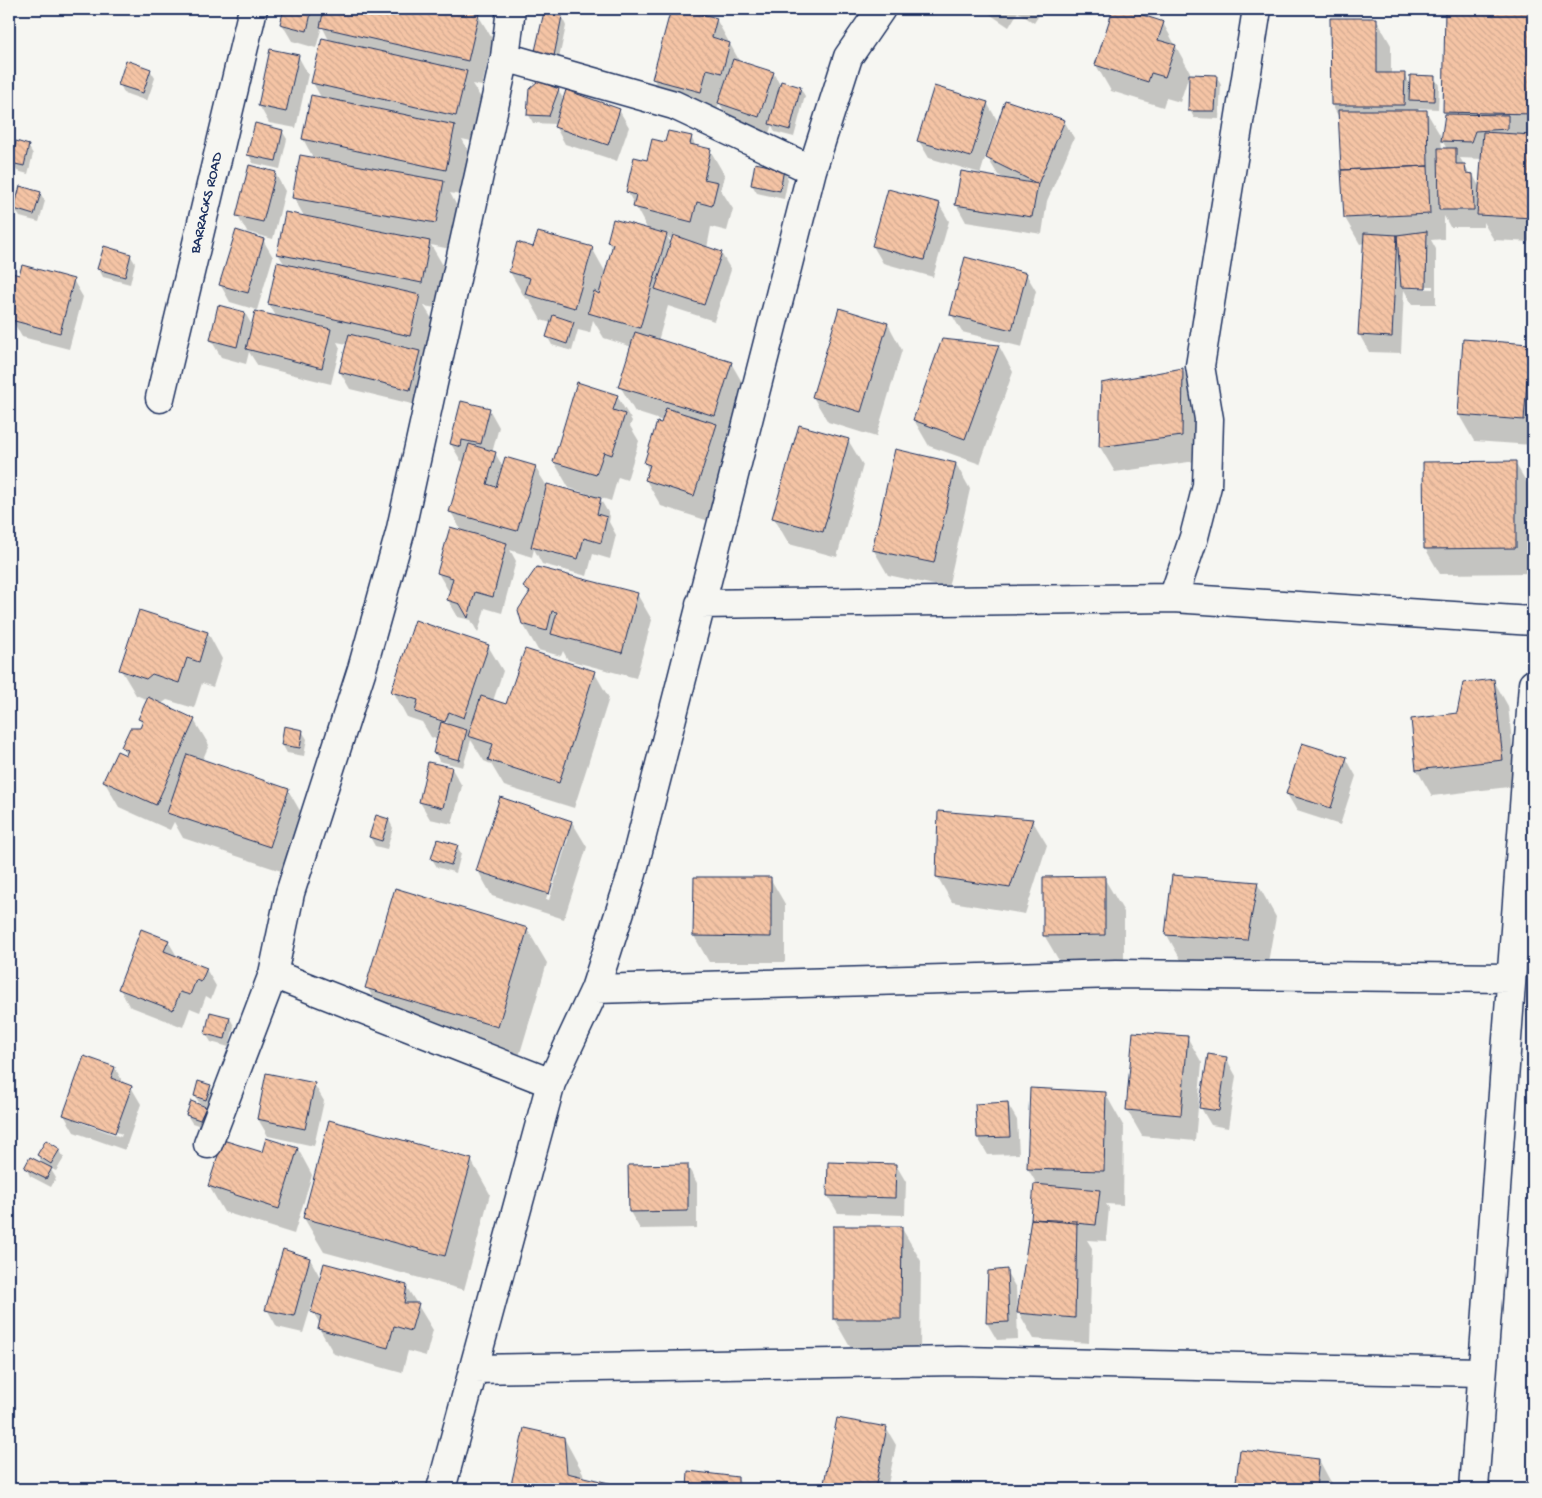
<svg xmlns="http://www.w3.org/2000/svg" width="1542" height="1498" font-family="'Gochi Hand',sans-serif">
	<defs>
		<pattern id="building-back-hatch" width="6" height="6" patternUnits="userSpaceOnUse" patternTransform="scale(1.25)"><rect width="6" height="6" fill="#f5c4a5"/><path d="M-1 5l2 2M0 0l6 6M5-1l2 2" fill="none" stroke="#d1a990"/></pattern>
	</defs>
	<rect width="100%" height="100%" fill="#f6f6f2"/>
	<filter id="ink" filterUnits="userSpaceOnUse"><feTurbulence type="fractalNoise" baseFrequency=".02" numOctaves="2"/><feDisplacementMap in="SourceGraphic" scale="10" xChannelSelector="R" yChannelSelector="G"/><feConvolveMatrix kernelMatrix="1 2 1 2 8 2 1 2 1" color-interpolation-filters="sRGB"/></filter>
	<g filter="url(#ink)">
		<path fill="#0003" fill-rule="evenodd" d="M286,9H453L478,15L493,40L482,86L472,84L481,98L471,141L462,139L469,152L460,195L450,193L458,208L450,249L431,245L444,267L436,308L424,306L434,322L420,406L350,389L340,372L347,344L337,342L340,348L331,384L258,366L249,352L246,364L221,357L211,340L245,313L253,327L277,318L269,304L285,265L278,254L305,218L294,198L314,159L303,139L312,97L322,99L313,83L330,42L322,26L316,48L292,41L282,24Z
			M673,9H679L716,19L740,62L773,73L781,86L800,88L805,96L794,137L775,132L772,125L769,133L729,120L719,102L715,118L668,104L653,78Z
			M982,9H1043L1034,23L1018,12L1009,27Z
			M1114,9H1120L1163,23L1190,72L1180,102L1166,98L1163,107L1111,91L1096,65Z
			M1217,9H1249L1248,12Z
			M1446,12L1533,13V242L1494,240L1483,222V227H1450L1444,216V239L1431,240L1436,249V304H1412L1404,290L1401,353L1369,352L1359,334L1364,243L1360,244L1345,218L1340,119L1332,105L1376,19L1391,45V74H1404L1411,86L1434,77L1439,85L1438,109L1419,108V111H1426L1443,140L1446,115L1444,111ZM1441,139L1447,149H1442ZM1460,158L1482,159L1480,188L1473,175H1470ZM1409,286H1433V289L1409,288Z
			M562,17L566,26L558,63L541,59L537,51Z
			M298,56L308,74L296,128L269,123L259,105Z
			M150,70L155,78L147,101L124,93L120,84Z
			M1216,76L1221,85L1219,119L1194,118L1190,110Z
			M558,90L564,100L619,110L629,127L617,161L565,144L555,126L556,124L533,123L529,115Z
			M987,103L997,120L989,145L992,146L1064,121L1074,138L1047,201L1042,234L966,222L956,204L980,173L929,158L919,141ZM986,155L998,175L1006,179L980,175Z
			M282,131L287,139L280,169L253,163L249,155Z
			M691,137L696,147L710,150L725,176L721,190L733,209L727,231L711,227L707,248L721,253L731,270L714,321L668,306L658,341L731,363L746,389L729,441L725,440L732,451L709,521L661,506L646,480L649,471L645,463L663,421L635,412L620,386L632,347L604,338L593,320L590,333L578,330L572,351L552,345L547,336L551,323L541,320L529,299L525,298L510,272L534,248H592L606,273L613,250L608,242L648,230L627,191L648,162L666,144ZM667,237L673,239L671,244L670,241Z
			M28,146L33,154L28,174L17,171L12,163Z
			M783,170L788,179L784,199L757,193L752,185Z
			M275,173L285,191L273,239L247,232L237,215Z
			M40,193L45,201L39,222L20,217L15,209Z
			M939,204L949,221L933,277L883,263L873,246Z
			M263,240L273,257L257,310L230,302L220,284Z
			M130,255L135,263L130,284L103,277L99,269Z
			M1026,274L1036,291L1022,347L962,332L952,315Z
			M13,275L73,280L83,297L69,349L22,337L12,320L17,303L9,288Z
			M888,324L902,350L876,437L828,422L813,397Z
			M943,341L999,346L1013,372L980,464L929,446L914,420Z
			M1529,345L1533,352V445L1474,441L1459,415Z
			M1183,370L1197,395L1196,461L1115,472L1100,447Z
			M617,396L632,421L630,426L639,441L627,480L618,477L611,501L599,497L610,516L609,522L616,535L610,559L593,554L587,576L542,564L534,549L532,557L510,550L516,561L502,613L485,608L478,633L471,620L458,617L448,600L451,591L448,590L438,573L462,532L451,512L465,462L461,461L451,444L489,409L499,427L492,453H495L503,467H535L548,488L586,495V493L569,488L554,462Z
			M848,440L863,465L837,557L789,544L774,518Z
			M1515,463L1530,488V573L1440,574L1425,548Z
			M956,464L970,489L948,588L888,575L873,549Z
			M525,587L637,594L652,620L636,678L568,660L563,651L561,656L538,650L523,624L529,595Z
			M208,633L222,659L213,687L202,683L194,708L167,700L161,704L194,720L209,745L202,761L288,790L303,816L284,872L183,838L174,822L170,830L119,807L104,781L128,757L122,747L141,730L143,725L139,719L148,700L136,695L121,670Z
			M488,646L503,671L493,701L507,706L594,672L609,698L574,808L504,786L491,764L484,761L471,740L463,767L439,761L435,752L438,740L431,737L422,722L407,717L393,691ZM443,716L449,725H446L441,717Z
			M1494,681L1508,706L1517,786L1432,796L1417,770L1458,714Z
			M302,731L307,739L304,756L287,753L282,744Z
			M1346,758L1356,776L1340,825L1297,811L1287,794Z
			M452,769L462,786L452,824L430,819L420,802Z
			M389,820L393,828L387,849L375,846L370,837Z
			M1032,820L1047,845L1025,914L952,902L937,876Z
			M572,822L587,847L564,919L492,896L478,871ZM565,839H568L549,900L546,899Z
			M457,846L461,854L456,873L437,867L432,859Z
			M1174,877L1257,883L1276,917L1266,974L1186,969L1167,935Z
			M695,878H770L785,904V962H709L694,936Z
			M1104,878L1124,912V969H1064L1044,935Z
			M527,929L547,963L518,1060L386,1021L367,987Z
			M168,941L178,958L206,969L216,986L211,999L206,996L200,1012L190,1008L183,1027L129,1006L120,989Z
			M211,1013L230,1018L234,1026L229,1047L211,1042L206,1034Z
			M1134,1033L1187,1037L1202,1063L1195,1141L1142,1136L1127,1110Z
			M1226,1058L1236,1076L1228,1128L1211,1125L1201,1108Z
			M115,1068L124,1084L131,1087L141,1104L125,1150L74,1132L64,1115ZM77,1118L122,1134L121,1137L77,1121Z
			M314,1084L324,1101L314,1146L268,1136L258,1119Z
			M210,1086L215,1094L211,1108L203,1105L210,1116L204,1127L192,1123L187,1115L202,1107L195,1096Z
			M1105,1093L1124,1127L1123,1205L1106,1204L1109,1208L1106,1241L1087,1240L1092,1248L1089,1343L1034,1339L1019,1313L1032,1219L1038,1186L1028,1169Z
			M1007,1103L1017,1120L1019,1154L988,1155L978,1138Z
			M267,1139L298,1149L312,1175L294,1234L224,1212L209,1186L263,1154Z
			M59,1149L64,1158L56,1171L50,1168L56,1178L51,1187L30,1176L26,1168L44,1166L38,1155Z
			M9,1158L12,1163L9,1169Z
			M471,1160L490,1194L464,1290L324,1252L304,1218Z
			M687,1165L697,1183V1228L640,1229L630,1212Z
			M896,1165L906,1182L905,1215L838,1213L828,1196Z
			M901,1227L921,1261L920,1352H853L834,1319Z
			M310,1259L320,1277L303,1333L277,1327L267,1309Z
			M1006,1271L1016,1288L1018,1339L997,1340L987,1323Z
			M406,1286L433,1330L426,1356L408,1351L402,1373L334,1354L319,1328L320,1324L313,1312Z
			M886,1428L896,1445L887,1489H825L824,1488Z
			M525,1429L564,1438L583,1473L584,1479L629,1489H511Z
			M1241,1451L1319,1460L1333,1486V1489H1237Z
			M689,1472L737,1478L744,1489H688Z"/>
		<path fill="url(#building-back-hatch)" stroke="#1b2f5e" d="M284,9H312L307,31L280,24Z
			M324,9H458L479,14L468,61L320,27Z
			M671,9H683L717,18L712,37L730,43L722,73L707,69L701,92L652,79Z
			M1113,9H1124L1164,22L1158,40L1176,45L1165,77L1151,73L1148,82L1095,65Z
			M1445,10L1533,12V114L1443,112Z
			M544,12L562,16L554,56L535,51Z
			M1330,18H1377V73H1405L1404,105H1331Z
			M322,38L467,71L456,116L311,83Z
			M270,49L299,55L286,112L258,106Z
			M733,59L774,72L759,117L718,103Z
			M126,60L151,69L143,93L118,85Z
			M1189,74L1217,75L1215,111H1188Z
			M1410,75L1435,76L1434,101L1409,100Z
			M538,81L559,89L549,116L527,115L529,89Z
			M781,81L801,87L790,130L769,124Z
			M934,86L988,102L971,157L917,141Z
			M566,90L620,109L608,145L554,127Z
			M311,95L455,125L446,170L302,139Z
			M1005,100L1065,120L1038,184L986,158Z
			M1338,110H1427L1428,166L1341,170Z
			M1445,114L1508,115V129L1475,131L1471,142L1441,141Z
			M255,123L283,130L276,161L247,155Z
			M668,131L692,136L690,144L711,149L704,179L718,182L712,206L697,202L692,222L633,207L636,195L626,192L634,157L647,160L652,139L665,142Z
			M1483,132L1533,135V218L1477,215Z
			M16,141L29,145L24,166L11,163Z
			M1438,148H1456V164H1465L1466,173L1473,174L1474,210H1439Z
			M300,155L444,181L436,223L292,198Z
			M755,163L784,169L780,191L751,185Z
			M249,165L276,172L263,222L236,216Z
			M1428,166L1430,214L1344,218L1341,170Z
			M961,171L1038,184L1032,217L955,205Z
			M20,186L41,192L34,215L14,209Z
			M888,189L940,203L924,260L872,246Z
			M285,212L430,241L422,283L277,254Z
			M613,219L667,234L640,328L588,313L594,291L599,294L613,244L607,242Z
			M236,230L264,239L248,293L219,285Z
			M1427,231L1426,288L1401,287L1397,235Z
			M538,232L593,247L575,308L525,294L530,278L509,272L517,242L533,247Z
			M1364,233L1397,235L1392,337L1358,335Z
			M673,235L722,252L704,305L655,289Z
			M104,246L131,254L125,277L97,269Z
			M965,257L1027,273L1012,330L950,315Z
			M277,262L420,295L410,336L268,304Z
			M22,265L74,279L60,333L11,320L16,301L9,291V284L12,273L19,275Z
			M218,305L245,312L237,347L210,340Z
			M839,308L888,323L861,412L812,397Z
			M255,311L331,329L322,368L246,349Z
			M553,315L574,322L567,344L546,337Z
			M635,332L732,362L715,416L618,387Z
			M349,334L420,351L410,390L339,372Z
			M942,339L999,345L965,439L913,420Z
			M1463,339L1530,344L1524,420L1458,415Z
			M1183,368L1182,436L1099,447L1101,383Z
			M577,382L618,395L613,410L625,414L612,455L604,452L596,475L553,462Z
			M461,401L490,408L481,444L462,440L461,447L450,444Z
			M666,408L717,424L694,496L645,480L650,465L644,463L657,422L661,423Z
			M799,425L849,439L823,532L772,518Z
			M469,444L496,452L487,484L496,487L505,457L536,466L517,531L449,512Z
			M895,449L956,463L934,563L872,550Z
			M1516,461V548L1424,549L1423,462Z
			M547,484L601,498L597,514L607,517L601,543L584,538L578,559L531,547Z
			M450,527L507,543L493,597L475,592L468,618L460,604L447,600L453,578L437,573Z
			M537,567L638,593L622,653L551,634L557,612L552,611L547,631L522,624L518,610L530,592L523,587Z
			M139,610L208,632L199,662L187,658L179,683L152,674L146,679L119,670Z
			M415,620L489,645L464,718L449,712L445,722L415,712L418,700L391,692Z
			M525,649L595,671L559,783L488,760L493,744L468,736L481,696L506,704Z
			M1494,679L1503,760L1416,770L1411,719L1457,713L1463,683Z
			M148,697L195,719L156,805L103,781L117,751L126,755L128,750L121,747L130,728H140L143,721L138,719Z
			M441,722L467,730L459,760L433,753Z
			M284,726L303,730L300,748L281,745Z
			M1302,743L1347,757L1331,808L1286,794Z
			M187,754L289,789L270,847L167,813Z
			M428,762L452,767L443,808L419,802Z
			M500,797L572,821L549,894L476,871Z
			M938,811L1033,819L1010,888L936,877Z
			M376,815L389,819L382,841L369,837Z
			M437,839L458,845L451,865L431,859Z
			M1172,875L1258,882L1247,940L1165,935Z
			M1105,876V935L1043,936V877Z
			M694,877H771V937L693,936Z
			M395,888L528,928L498,1027L365,988Z
			M141,929L169,940L164,951L207,968L201,982L196,980L190,995L180,992L173,1010L118,989Z
			M210,1012L230,1017L225,1039L205,1034Z
			M1133,1032L1188,1036L1181,1115L1126,1110Z
			M1208,1054L1227,1057L1219,1111L1199,1108Z
			M84,1056L115,1067L111,1078L132,1086L115,1133L63,1115Z
			M266,1073L315,1083L305,1129L257,1119Z
			M198,1081L211,1085L206,1100L194,1096Z
			M1030,1088L1106,1092L1104,1171L1027,1169Z
			M191,1101L206,1107L200,1120L186,1115Z
			M1008,1102L1010,1137L977,1138L975,1104Z
			M329,1120L472,1159L445,1256L303,1218Z
			M266,1138L298,1148L279,1209L208,1186L223,1140L262,1152Z
			M46,1140L60,1149L51,1164L37,1155Z
			M30,1157L52,1168L46,1179L24,1168Z
			M828,1162L896,1164L895,1198L827,1196Z
			M688,1164V1211L629,1212L628,1165Z
			M1034,1184L1100,1190L1096,1225L1031,1219Z
			M1031,1219L1077,1221L1075,1318L1017,1313Z
			M833,1226H902L901,1319H833Z
			M283,1249L310,1258L294,1316L265,1310Z
			M324,1263L407,1285L404,1303H419L411,1331L394,1326L388,1348L318,1329L321,1316L311,1312Z
			M1007,1269L1009,1322L986,1323L988,1271Z
			M837,1418L887,1427L875,1489L823,1488Z
			M524,1428L564,1437L567,1473L634,1489H510Z
			M1240,1450L1319,1459L1316,1489H1235Z
			M688,1471L738,1477V1489H687Z"/>
		<g fill="none" stroke-linecap="round" stroke-linejoin="round">
			<g stroke="#1b2f5e" stroke-width="31">
				<path id="minor" d="M505,57L674,105L812,170
					M160,398L253,9
					M1173,598L1194,537L1207,486L1209,419L1200,366L1257,9
					M700,604L1173,598L1533,621
					M273,974L551,1083
					M595,989L1116,974L1511,978
					M208,1144L273,974L290,893L362,669L400,533L505,57L511,9
					M475,1369L959,1361L1482,1372
					M441,1489L551,1083L595,989L632,874L812,170L848,57L881,9
					M1474,1489L1533,684"/>
			</g>
			<use href="#minor" stroke="#f6f6f2" stroke-width="28"/>
		</g>
	</g>
	<g text-anchor="middle" dominant-baseline="central" stroke-width="4" stroke-linejoin="round" paint-order="stroke">
		<g font-size="15" fill="#1b2f5e" stroke="#f6f6f2">
			<text transform="translate(207 203) rotate(-77)">BARRACKS ROAD</text>
		</g>
	</g>
	<rect width="1542" height="1498" fill="none" stroke="#f6f6f2" stroke-width="30"/>
	<rect x="15" y="15" width="1512" height="1468" fill="none" stroke="#1b2f5e" stroke-width="2" filter="url(#ink)"/>
</svg>
